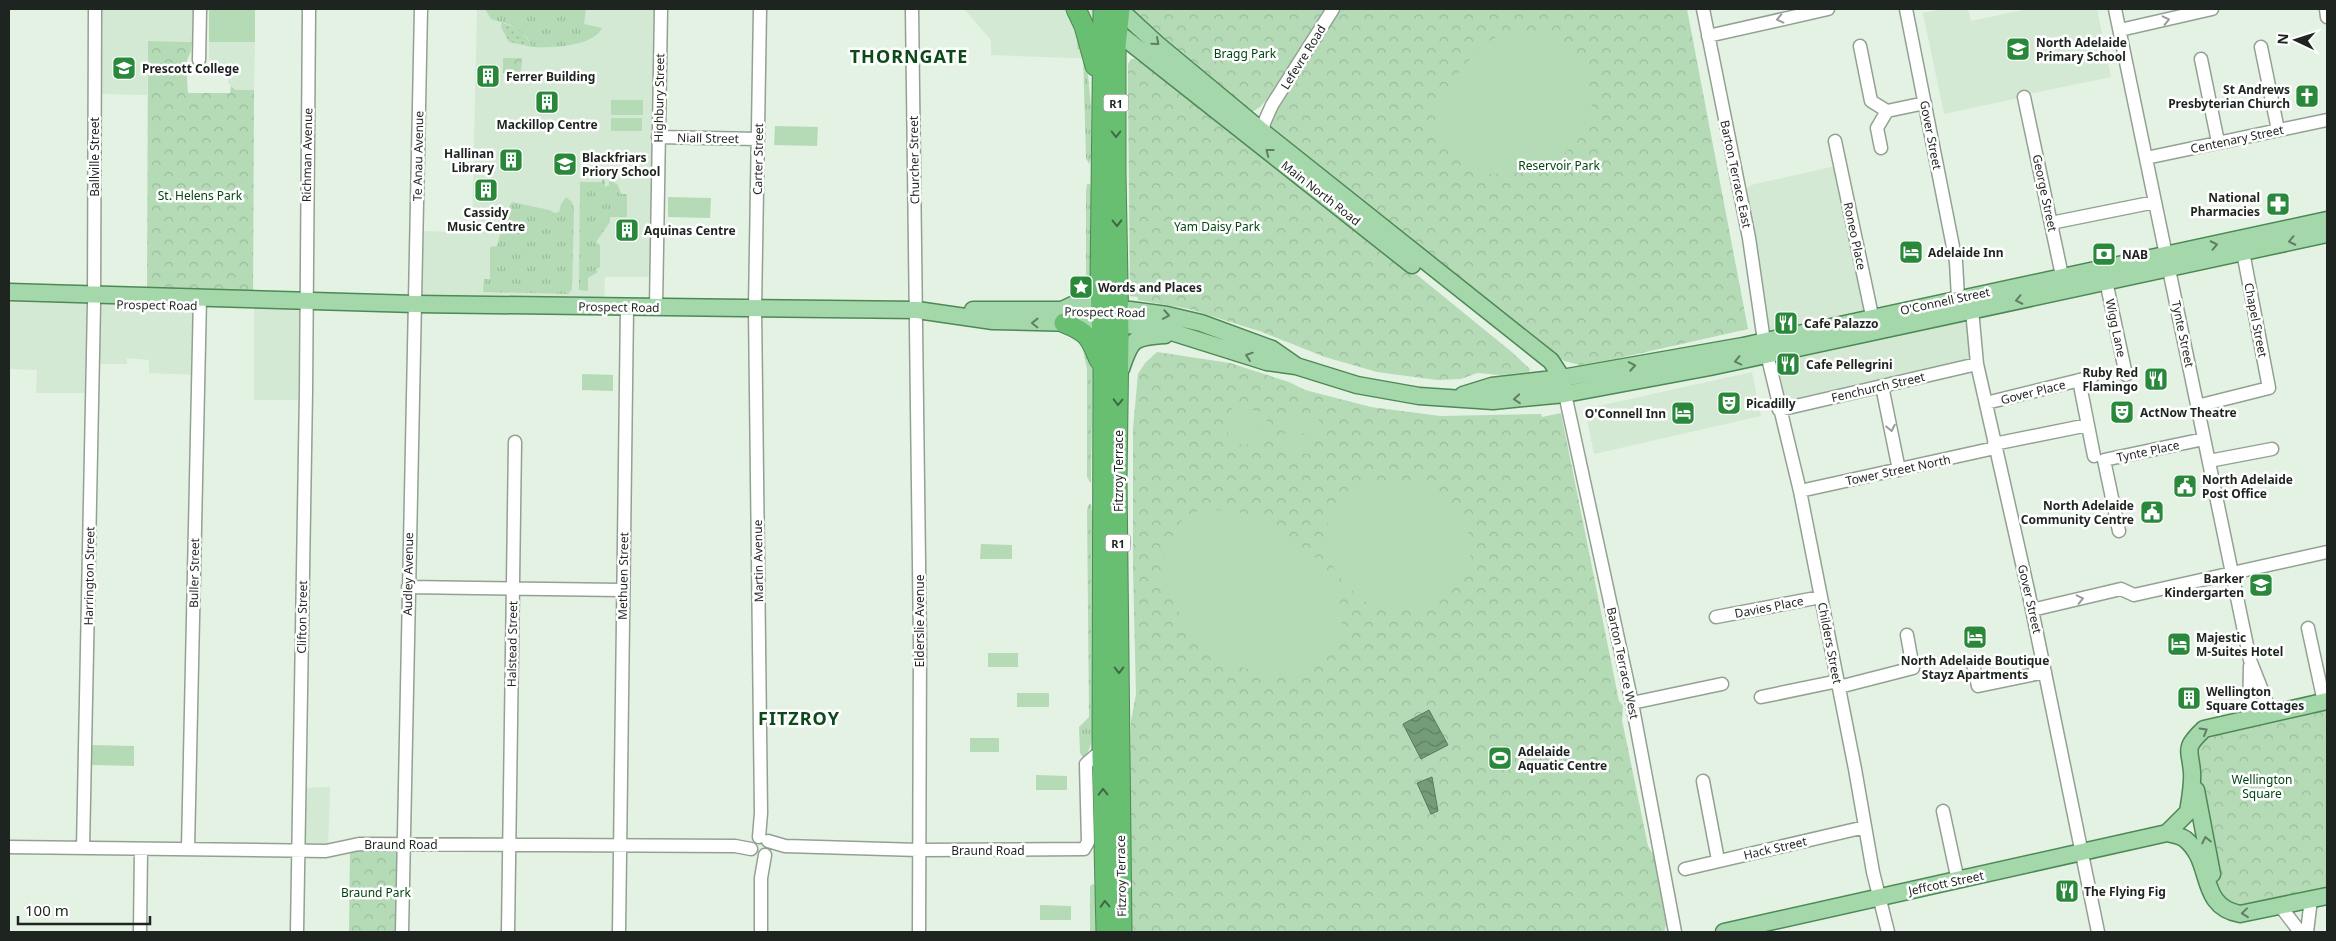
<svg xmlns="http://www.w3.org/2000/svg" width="2336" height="941" font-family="'Noto Sans',sans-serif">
	<defs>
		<pattern id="grass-tufts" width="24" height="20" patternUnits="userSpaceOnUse" patternTransform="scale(1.25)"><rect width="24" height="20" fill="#b4dbb6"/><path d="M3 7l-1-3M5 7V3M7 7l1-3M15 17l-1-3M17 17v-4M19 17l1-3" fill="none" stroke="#9abc9c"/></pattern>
		<pattern id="park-crowns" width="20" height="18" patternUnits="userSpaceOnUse" patternTransform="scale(1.25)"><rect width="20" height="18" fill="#b4dbb6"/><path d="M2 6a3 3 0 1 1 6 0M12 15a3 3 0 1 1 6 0" fill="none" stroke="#9abc9c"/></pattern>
		<pattern id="garden-dots" width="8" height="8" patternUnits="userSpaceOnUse" patternTransform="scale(1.25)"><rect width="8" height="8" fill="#b4dbb6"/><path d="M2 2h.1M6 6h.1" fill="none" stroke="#9abc9c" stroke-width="1.8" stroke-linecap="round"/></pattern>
		<pattern id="water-waves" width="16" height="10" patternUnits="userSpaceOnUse" patternTransform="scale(1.25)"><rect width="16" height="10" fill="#749c77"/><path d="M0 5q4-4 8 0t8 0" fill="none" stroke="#5f7f61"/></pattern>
	</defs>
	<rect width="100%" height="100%" fill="#e3f2e3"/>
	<path fill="#d3e9d4" d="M101,9H193L192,42L148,41L147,95L99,94Z
		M477,9H661L654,277H605L604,306L415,304L417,231L472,232Z
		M964,9H1106L1126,23V60L991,55V40Z
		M1943,9H1968L1971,21L2028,9H2097L2111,77L2023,95V97L1944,114L1923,13Z
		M209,42H255L254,90H236L231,86L228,83L227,65H209Z
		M1840,165L1873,317L1764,341L1740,194L1751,185Z
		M305,301L306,400H254V307Z
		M9,302L200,306L198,375L149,373V360L127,358V364H93L92,393H36L37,370L9,369Z
		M1972,310L1977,364L1779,410L1767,354Z
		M1752,372L1761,416L1594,454L1585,409Z
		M330,787L328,850H298L299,788Z"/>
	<path fill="url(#grass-tufts)" d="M485,9H586L584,24L602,28C593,47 550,48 532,47L527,37L511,25L491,19Z
		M1077,31L1086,53L1091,107V159L1089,164L1086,158L1083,54L1081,50L1077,49Z
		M602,180H605V187L609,185L610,180L618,185L621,194H627V217H610V222L596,242L600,245V267L596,270L598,272L588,278V291L579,290L580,182H602Z
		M1087,184H1090L1091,192L1090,281L1084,293L1077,291L1079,277H1086V192Z
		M566,197L572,202L574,209L572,289L568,294L483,292L484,279H490V247L497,246L507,210L512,202L549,210L555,213L559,212L561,204Z
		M1081,340L1093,364L1091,483L1087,477V369Z
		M1089,504H1091L1093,520L1094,722C1092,735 1093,747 1084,758L1080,753L1079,727L1089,717L1087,510Z
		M1093,884L1095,886L1096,932H1090V886Z"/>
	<path fill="url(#park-crowns)" d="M1131,9H1326L1278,85L1261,106L1254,111L1245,112L1132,12Z
		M1337,9H1687L1748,329L1615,359L1580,365L1564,361L1453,281L1265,123Z
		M148,41L192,42L191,51L186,63L188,93H230L231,86L236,90H254L253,299L147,296Z
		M503,58H522L521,72L503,73Z
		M1131,59H1135L1175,85L1335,208L1513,353L1530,369L1529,372L1501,375L1477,373L1461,379L1437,380L1377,372L1325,357L1262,332L1189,309L1138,300V297L1130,296L1128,91V64Z
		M1157,352L1230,363L1289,382L1305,390L1371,407L1440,416L1541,414L1542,417L1561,413L1619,701L1623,706L1622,720L1648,846L1654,856L1666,925L1664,932H1132L1130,782L1131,721L1136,694L1133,569V428L1138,374L1145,363Z
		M2327,707V890L2240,907L2224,899L2217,886L2192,762L2200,736Z
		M402,845V932H349L350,846Z"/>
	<path fill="url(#garden-dots)" d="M502,23C517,27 525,33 532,47L509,42L501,27Z"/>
	<path fill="#b4dbb6" d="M209,9H255V42H209Z
		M1534,33L1553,39L1572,51L1588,77L1592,104L1589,120L1579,139L1554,164L1534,172L1489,174L1443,143L1435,124L1438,98L1481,46L1496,37Z
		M611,100H643V115H611Z
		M611,118H642V131H611Z
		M775,126L818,127L817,146L774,145Z
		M668,197L711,198L710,218L668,217Z
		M582,374L613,375V391L582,390Z
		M1232,406L1267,413L1266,427L1230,424Z
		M1282,414L1319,417L1317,436L1280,429Z
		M1229,425L1265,432L1263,446L1227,443Z
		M1279,433L1316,437L1313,455L1277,448Z
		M1392,481L1426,487L1444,493L1461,513L1473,544L1467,570L1443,600L1415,606L1375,607L1359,598L1338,575L1328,558L1325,539L1329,515L1341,494L1362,485Z
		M1198,511C1215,510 1235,509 1251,516C1261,521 1270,528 1280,533C1317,555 1339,571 1342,617C1343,639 1330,655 1312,665C1284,683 1229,670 1206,647C1190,630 1172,606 1165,583C1161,570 1165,552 1171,539C1177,525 1183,515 1198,511Z
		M981,544L1012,545V559H980Z
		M988,653H1018V667H988Z
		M1017,693H1049V707H1017Z
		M970,738H999V752H970Z
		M92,745L134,746V766L92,765Z
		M1036,775L1067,776V790H1036Z
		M1040,905L1071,906V920H1040Z"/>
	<path fill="url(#water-waves)" stroke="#5a785d" d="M1429,710L1448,745L1421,759L1403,724Z
		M1432,777L1438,811L1431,814L1417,783Z"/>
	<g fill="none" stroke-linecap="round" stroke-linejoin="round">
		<g stroke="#93a193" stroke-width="15">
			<path id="minor" d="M912,9L920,644L919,932
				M1703,9L1749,238L1764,341
				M1906,9L1956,262L1958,298
				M2115,9L2250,660L2271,713
				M2326,9L2327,17
				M2120,30L2212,9
				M1708,36L1828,9
				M1860,46L1871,101L1887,111
				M2261,47L2278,130
				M2201,59L2218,142
				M199,60L200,9
				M2024,97L2064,285
				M1263,132L1264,123L1272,105L1333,9
				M658,137L758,139
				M1835,141L1874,325
				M1881,148L1877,128L1887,111L1925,103
				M2146,158L2327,120
				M2051,223L2155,202
				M2106,281L2126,375
				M656,307L661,9
				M1972,310L1977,364L2028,590L2098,932
				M1767,354L1800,491L1855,769L1873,872L1888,932
				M2079,380L2094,456
				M1882,386L1899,470
				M1565,394L1632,703L1675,932
				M1986,403L2092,377
				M2197,406L2269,388L2243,252
				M1779,410L1977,364
				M1994,444L2088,425
				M2209,461L2272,449
				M1800,491L1995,448
				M2119,531L2104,460L2204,439
				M408,587L622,590
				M2032,610L2121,589L2134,595L2327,552
				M1716,617L1821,597
				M2308,628L2324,702
				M1973,664L1978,686L2045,672
				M1839,687L1913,668L1907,635
				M1761,697L1838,681
				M1632,703L1722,684
				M2249,718L2250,666
				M1703,781L1718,860
				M1943,811L1958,881
				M759,837L761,813L755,308L760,9
				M768,841L785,846L919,850L1084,849L1088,842L1086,764L1095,756H1102
				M9,847L326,851L359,844L735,846L751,849
				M83,848L94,304L95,9
				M188,849L200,297
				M1685,869L1865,827
				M2281,907L2300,932
				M140,932L141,849
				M297,932L306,391L309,9
				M402,932L421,9
				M508,932L515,442
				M619,932L627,307
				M761,932V878L765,855
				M2307,932L2311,899"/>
		</g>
		<g stroke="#4e8854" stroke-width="19">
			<path id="major" d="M1119,9L1157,44L1263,132L1551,361L1562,378L1563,386
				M1117,32L1412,265
				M9,292L415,304L917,310L993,321L1119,324L1162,329L1267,362L1296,366L1357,385L1419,396L1493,401L1565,394L1710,367L2327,234
				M1064,309L1087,298L1100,284
				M973,310H1130L1167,315L1201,323L1272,349L1295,365
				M1121,369C1131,339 1133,337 1165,335
				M1463,395L1492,386L1562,378L1743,346L2327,220
				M2196,790L2212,874
				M2167,833C2172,834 2181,836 2185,839C2214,862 2197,906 2240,914L2327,896
				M1724,932L2167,833L2188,812C2190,799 2193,784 2192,772C2190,748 2183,749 2204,729L2327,701"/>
		</g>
		<g stroke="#4e8854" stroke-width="21">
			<path id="highway" d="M1076,9L1084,26L1095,66
				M1103,9L1100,284L1103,370L1102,756L1106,932
				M1120,9L1116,46V174L1119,336L1117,479L1122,932
				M1064,323C1087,332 1090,337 1099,360"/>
		</g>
		<use href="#minor" stroke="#fff" stroke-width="12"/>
		<use href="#major" stroke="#a4d8aa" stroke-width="16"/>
		<use href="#highway" stroke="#68be71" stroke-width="19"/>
	</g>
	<defs><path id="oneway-chevron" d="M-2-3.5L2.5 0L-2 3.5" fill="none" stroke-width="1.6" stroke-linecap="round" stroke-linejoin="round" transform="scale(1.25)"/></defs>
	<g stroke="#9a9c9a">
		<use href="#oneway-chevron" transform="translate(1780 19) rotate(167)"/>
		<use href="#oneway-chevron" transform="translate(2166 20) rotate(-13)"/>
		<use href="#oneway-chevron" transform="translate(1891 428) rotate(79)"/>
		<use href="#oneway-chevron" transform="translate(2080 599) rotate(-13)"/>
	</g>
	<g stroke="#617e64">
		<use href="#oneway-chevron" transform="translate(1156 42) rotate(41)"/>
		<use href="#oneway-chevron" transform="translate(1269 152) rotate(-142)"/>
		<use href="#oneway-chevron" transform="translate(2292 241) rotate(168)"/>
		<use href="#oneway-chevron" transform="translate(2214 245) rotate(-12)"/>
		<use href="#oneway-chevron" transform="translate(2019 300) rotate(168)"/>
		<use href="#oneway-chevron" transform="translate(1166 315) rotate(10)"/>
		<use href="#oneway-chevron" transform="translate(1035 323) rotate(-179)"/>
		<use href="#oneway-chevron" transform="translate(1249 356) rotate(-161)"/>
		<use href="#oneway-chevron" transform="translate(1738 361) rotate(167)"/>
		<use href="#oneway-chevron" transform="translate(1632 366) rotate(-10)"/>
		<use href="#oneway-chevron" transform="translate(1517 399) rotate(175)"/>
		<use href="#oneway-chevron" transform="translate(2204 731) rotate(-30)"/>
		<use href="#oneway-chevron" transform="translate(2206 840) rotate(-102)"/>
		<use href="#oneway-chevron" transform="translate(2245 913) rotate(174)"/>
	</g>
	<g stroke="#3f6944">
		<use href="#oneway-chevron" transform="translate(1116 134) rotate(90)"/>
		<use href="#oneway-chevron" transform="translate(1117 223) rotate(89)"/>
		<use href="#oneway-chevron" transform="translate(1118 402) rotate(91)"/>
		<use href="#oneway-chevron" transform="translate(1119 670) rotate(90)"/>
		<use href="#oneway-chevron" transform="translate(1103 792) rotate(-91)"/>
		<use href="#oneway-chevron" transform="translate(1105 904) rotate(-92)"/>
	</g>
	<defs>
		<g id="school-square" transform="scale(1.25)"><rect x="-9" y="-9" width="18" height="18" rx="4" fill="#29883a" stroke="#fff"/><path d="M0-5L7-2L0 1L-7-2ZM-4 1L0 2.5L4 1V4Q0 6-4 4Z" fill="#fff"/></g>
		<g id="building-square" transform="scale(1.25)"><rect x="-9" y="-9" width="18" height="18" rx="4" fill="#29883a" stroke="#fff"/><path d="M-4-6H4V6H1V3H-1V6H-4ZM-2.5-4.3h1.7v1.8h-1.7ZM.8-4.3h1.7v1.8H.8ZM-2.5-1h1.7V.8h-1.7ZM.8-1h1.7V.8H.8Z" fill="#fff"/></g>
		<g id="church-square" transform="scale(1.25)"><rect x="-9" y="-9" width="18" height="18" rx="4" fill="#29883a" stroke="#fff"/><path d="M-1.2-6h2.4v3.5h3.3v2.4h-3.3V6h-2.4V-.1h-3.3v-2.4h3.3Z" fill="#fff"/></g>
		<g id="pharmacy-square" transform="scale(1.25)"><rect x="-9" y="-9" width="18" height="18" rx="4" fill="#29883a" stroke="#fff"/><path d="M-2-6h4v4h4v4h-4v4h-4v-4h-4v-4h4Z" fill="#fff"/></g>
		<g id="hotel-square" transform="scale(1.25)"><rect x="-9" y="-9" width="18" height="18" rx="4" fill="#29883a" stroke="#fff"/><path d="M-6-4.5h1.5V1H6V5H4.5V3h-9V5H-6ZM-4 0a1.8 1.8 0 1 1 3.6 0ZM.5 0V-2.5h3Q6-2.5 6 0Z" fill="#fff"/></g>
		<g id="bank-square" transform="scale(1.25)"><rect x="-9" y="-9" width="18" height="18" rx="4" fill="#29883a" stroke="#fff"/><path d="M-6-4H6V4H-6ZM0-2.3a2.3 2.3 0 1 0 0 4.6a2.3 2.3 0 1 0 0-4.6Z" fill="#fff"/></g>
		<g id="sight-square" transform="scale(1.25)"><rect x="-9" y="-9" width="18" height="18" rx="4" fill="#29883a" stroke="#fff"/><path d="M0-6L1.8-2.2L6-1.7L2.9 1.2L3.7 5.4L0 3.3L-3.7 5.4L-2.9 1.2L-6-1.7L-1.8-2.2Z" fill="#fff"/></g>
		<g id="restaurant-square" transform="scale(1.25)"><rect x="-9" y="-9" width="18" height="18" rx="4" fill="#29883a" stroke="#fff"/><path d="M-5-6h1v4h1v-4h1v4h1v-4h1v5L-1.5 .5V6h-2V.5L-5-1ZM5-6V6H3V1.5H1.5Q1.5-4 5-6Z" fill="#fff"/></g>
		<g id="theatre-square" transform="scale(1.25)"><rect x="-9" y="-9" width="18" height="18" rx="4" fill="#29883a" stroke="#fff"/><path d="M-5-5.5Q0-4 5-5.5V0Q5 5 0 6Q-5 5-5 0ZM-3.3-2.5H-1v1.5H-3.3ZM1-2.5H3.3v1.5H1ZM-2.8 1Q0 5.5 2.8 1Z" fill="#fff"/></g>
		<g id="civic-square" transform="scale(1.25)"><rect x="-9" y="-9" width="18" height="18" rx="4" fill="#29883a" stroke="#fff"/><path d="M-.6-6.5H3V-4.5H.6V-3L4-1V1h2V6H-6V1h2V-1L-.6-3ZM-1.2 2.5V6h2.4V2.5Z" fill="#fff"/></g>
		<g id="stadium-square" transform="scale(1.25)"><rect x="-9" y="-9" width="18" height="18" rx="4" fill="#29883a" stroke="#fff"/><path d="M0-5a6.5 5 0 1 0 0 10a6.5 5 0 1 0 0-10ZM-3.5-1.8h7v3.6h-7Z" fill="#fff"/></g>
	</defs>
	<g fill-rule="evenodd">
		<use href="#school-square" x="2018" y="49"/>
		<use href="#school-square" x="124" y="68"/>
		<use href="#building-square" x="488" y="76"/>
		<use href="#church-square" x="2307" y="96"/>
		<use href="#building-square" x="547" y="102"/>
		<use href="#building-square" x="511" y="160"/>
		<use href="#school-square" x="565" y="164"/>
		<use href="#building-square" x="486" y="190"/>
		<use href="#pharmacy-square" x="2278" y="204"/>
		<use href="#building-square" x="627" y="230"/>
		<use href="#hotel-square" x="1911" y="252"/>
		<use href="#bank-square" x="2104" y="254"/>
		<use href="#sight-square" x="1081" y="287"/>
		<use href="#restaurant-square" x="1786" y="323"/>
		<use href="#restaurant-square" x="1788" y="364"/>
		<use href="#restaurant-square" x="2156" y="379"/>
		<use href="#theatre-square" x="1729" y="403"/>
		<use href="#theatre-square" x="2122" y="412"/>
		<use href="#hotel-square" x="1683" y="413"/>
		<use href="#civic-square" x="2185" y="486"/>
		<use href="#civic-square" x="2152" y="512"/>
		<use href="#school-square" x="2261" y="585"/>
		<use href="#hotel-square" x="1975" y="637"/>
		<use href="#hotel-square" x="2179" y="644"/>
		<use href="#building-square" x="2189" y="698"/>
		<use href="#stadium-square" x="1500" y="758"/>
		<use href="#restaurant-square" x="2067" y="891"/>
	</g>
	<g text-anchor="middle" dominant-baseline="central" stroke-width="5" stroke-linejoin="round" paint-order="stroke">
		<g fill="#fff" stroke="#626662" stroke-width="1">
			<rect x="1103.5" y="94.5" width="25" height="17" rx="4"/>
			<rect x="1105.5" y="534.5" width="25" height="17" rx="4"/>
		</g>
		<g font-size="11" font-weight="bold" fill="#1e241f">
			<text x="1116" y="103">R1</text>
			<text x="1118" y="543">R1</text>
		</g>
		<g font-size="12" font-weight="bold" fill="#1e241f" stroke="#fff" text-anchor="start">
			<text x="2036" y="42">North Adelaide<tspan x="2036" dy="14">Primary School</tspan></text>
			<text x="142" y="68">Prescott College</text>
			<text x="506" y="76">Ferrer Building</text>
			<text x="2290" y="89" text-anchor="end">St Andrews<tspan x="2290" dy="14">Presbyterian Church</tspan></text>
			<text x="547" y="124" text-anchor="middle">Mackillop Centre</text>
			<text x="494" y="153" text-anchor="end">Hallinan<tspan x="494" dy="14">Library</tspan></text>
			<text x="582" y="157">Blackfriars<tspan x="582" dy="14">Priory School</tspan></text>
			<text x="2260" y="197" text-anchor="end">National<tspan x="2260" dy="14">Pharmacies</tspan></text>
			<text x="486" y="212" text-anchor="middle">Cassidy<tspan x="486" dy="14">Music Centre</tspan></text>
			<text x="644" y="230">Aquinas Centre</text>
			<text x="1928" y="252">Adelaide Inn</text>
			<text x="2122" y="254">NAB</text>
			<text x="1098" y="287">Words and Places</text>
			<text x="1804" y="323">Cafe Palazzo</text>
			<text x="1806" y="364">Cafe Pellegrini</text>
			<text x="2138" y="372" text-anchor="end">Ruby Red<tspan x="2138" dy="14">Flamingo</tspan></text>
			<text x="1746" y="403">Picadilly</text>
			<text x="2140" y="412">ActNow Theatre</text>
			<text x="1666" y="413" text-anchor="end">O'Connell Inn</text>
			<text x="2202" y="479">North Adelaide<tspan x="2202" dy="14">Post Office</tspan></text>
			<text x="2134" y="505" text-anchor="end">North Adelaide<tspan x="2134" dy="14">Community Centre</tspan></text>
			<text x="2244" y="578" text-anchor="end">Barker<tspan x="2244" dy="14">Kindergarten</tspan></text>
			<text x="2196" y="637">Majestic<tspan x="2196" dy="14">M-Suites Hotel</tspan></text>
			<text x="1975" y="660" text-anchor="middle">North Adelaide Boutique<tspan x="1975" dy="14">Stayz Apartments</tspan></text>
			<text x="2206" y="691">Wellington<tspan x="2206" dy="14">Square Cottages</tspan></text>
			<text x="1518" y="751">Adelaide<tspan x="1518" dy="14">Aquatic Centre</tspan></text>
			<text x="2084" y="891">The Flying Fig</text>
		</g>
		<g font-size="12" fill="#034413" stroke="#fff">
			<text x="1245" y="53">Bragg Park</text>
			<text x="1559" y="165">Reservoir Park</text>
			<text x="200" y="195">St. Helens Park</text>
			<text x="1217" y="226">Yam Daisy Park</text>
			<text x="2262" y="779">Wellington<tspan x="2262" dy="14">Square</tspan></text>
			<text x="376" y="892">Braund Park</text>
		</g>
		<g font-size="12" fill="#1e241f" stroke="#fff">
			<text transform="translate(1303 57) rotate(-58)">Lefevre Road</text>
			<text transform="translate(659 98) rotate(-89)">Highbury Street</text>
			<text transform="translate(1931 135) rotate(79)">Gover Street</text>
			<text transform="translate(708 138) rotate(1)">Niall Street</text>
			<text transform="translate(2237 139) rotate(-12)">Centenary Street</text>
			<text transform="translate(307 155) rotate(-89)">Richman Avenue</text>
			<text transform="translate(418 156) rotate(-89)">Te Anau Avenue</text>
			<text transform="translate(94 157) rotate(-90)">Ballville Street</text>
			<text transform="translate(758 159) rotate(-89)">Carter Street</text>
			<text transform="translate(914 160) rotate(-91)">Churcher Street</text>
			<text transform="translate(1736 174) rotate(78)">Barton Terrace East</text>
			<text transform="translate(1321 193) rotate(38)">Main North Road</text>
			<text transform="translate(2045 193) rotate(78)">George Street</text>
			<text transform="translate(1855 236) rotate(78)">Roneo Place</text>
			<text transform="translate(1945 301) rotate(-12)">O'Connell Street</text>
			<text transform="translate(157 305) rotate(1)">Prospect Road</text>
			<text transform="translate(619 307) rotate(1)">Prospect Road</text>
			<text transform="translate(1105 312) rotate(1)">Prospect Road</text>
			<text transform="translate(2256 320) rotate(79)">Chapel Street</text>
			<text transform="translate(2116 328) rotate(78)">Wigg Lane</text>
			<text transform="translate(2183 334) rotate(78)">Tynte Street</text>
			<text transform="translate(1878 387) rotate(-13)">Fenchurch Street</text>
			<text transform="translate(2033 392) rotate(-14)">Gover Place</text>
			<text transform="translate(2148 451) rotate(-12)">Tynte Place</text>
			<text transform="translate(1898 470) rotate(-12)">Tower Street North</text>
			<text transform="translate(1118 471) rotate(-90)">Fitzroy Terrace</text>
			<text transform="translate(758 561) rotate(-91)">Martin Avenue</text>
			<text transform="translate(194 573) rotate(-89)">Buller Street</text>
			<text transform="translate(408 574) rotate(-89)">Audley Avenue</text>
			<text transform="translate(89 576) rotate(-89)">Harrington Street</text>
			<text transform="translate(623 576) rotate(-89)">Methuen Street</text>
			<text transform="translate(2030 599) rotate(77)">Gover Street</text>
			<text transform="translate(1769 607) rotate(-11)">Davies Place</text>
			<text transform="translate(302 617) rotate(-89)">Clifton Street</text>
			<text transform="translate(919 621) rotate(-90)">Elderslie Avenue</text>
			<text transform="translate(1830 643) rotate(79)">Childers Street</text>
			<text transform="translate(512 644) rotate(-89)">Halstead Street</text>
			<text transform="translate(1623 663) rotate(78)">Barton Terrace West</text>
			<text x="401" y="844">Braund Road</text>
			<text transform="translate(1775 848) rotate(-13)">Hack Street</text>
			<text x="988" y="850">Braund Road</text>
			<text transform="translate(1121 876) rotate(-91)">Fitzroy Terrace</text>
			<text transform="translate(1946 883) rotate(-12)">Jeffcott Street</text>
		</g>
		<g font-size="18" font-weight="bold" letter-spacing="1" fill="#0c4a19" stroke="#fff">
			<text x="909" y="56">THORNGATE</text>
			<text x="799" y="718">FITZROY</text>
		</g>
	</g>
	<rect width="2336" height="941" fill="none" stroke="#1e241f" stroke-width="20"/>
	<g transform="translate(2296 40) rotate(274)" stroke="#ffffff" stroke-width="4" paint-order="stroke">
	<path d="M0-4L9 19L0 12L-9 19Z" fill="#1e241f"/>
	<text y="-8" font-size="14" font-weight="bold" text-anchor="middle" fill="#1e241f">N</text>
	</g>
	<path d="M18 916v8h132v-8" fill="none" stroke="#1e241f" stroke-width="2.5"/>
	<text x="25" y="916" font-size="15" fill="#1e241f" stroke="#ffffff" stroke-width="4" paint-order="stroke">100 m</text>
</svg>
